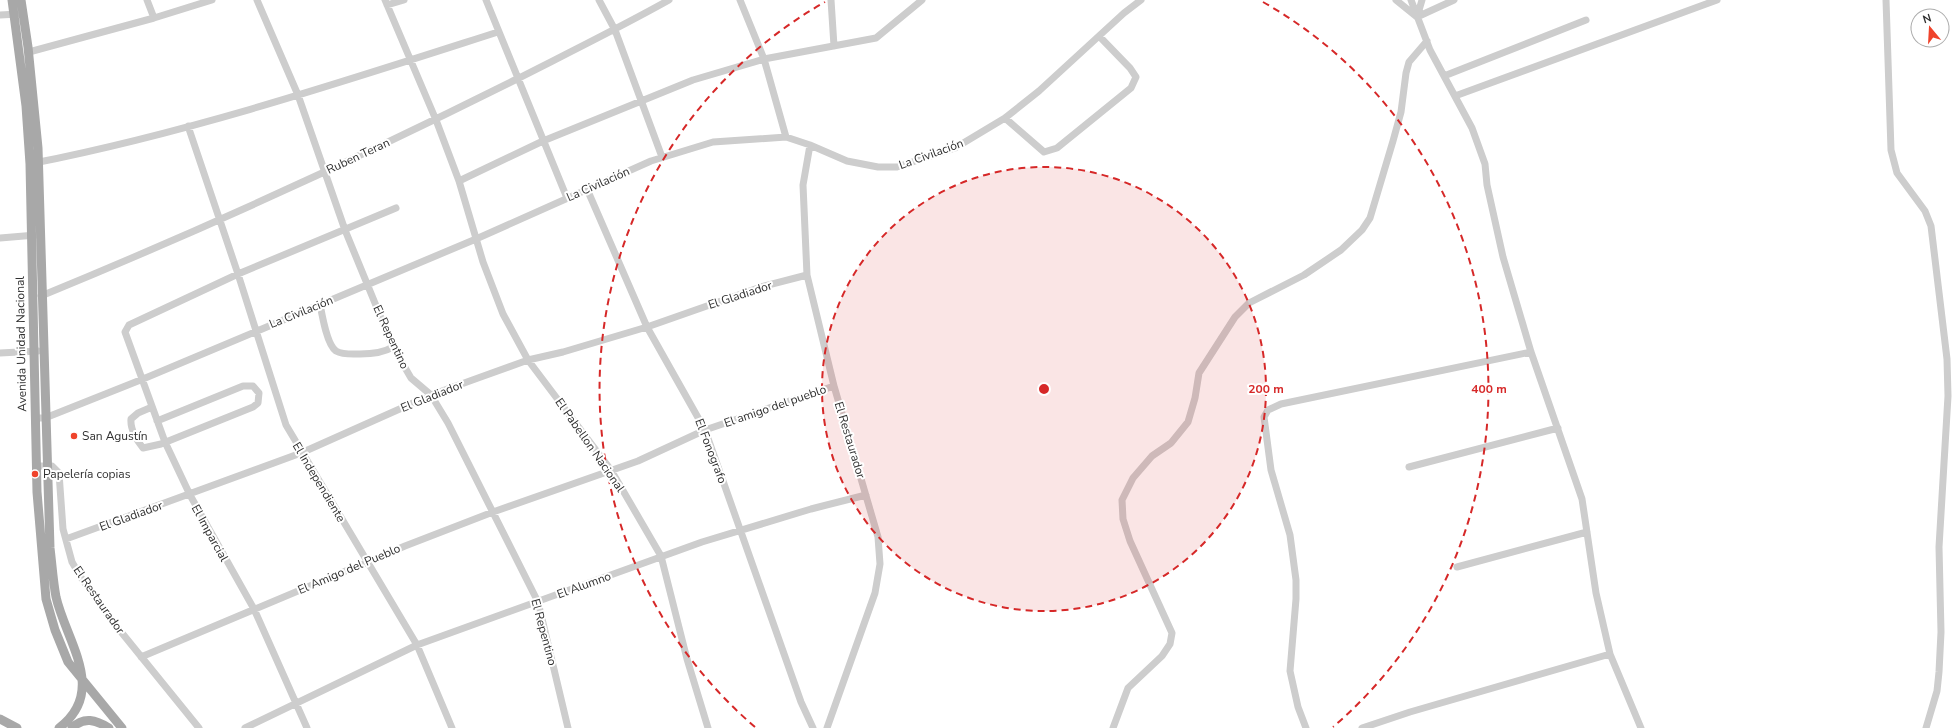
<svg xmlns="http://www.w3.org/2000/svg" width="1958" height="728" font-family="'Nunito Sans',sans-serif">
	<rect width="100%" height="100%" fill="#fff"/>
	<g fill="none" stroke-linecap="round" stroke-linejoin="round">
		<path stroke="#cdcdcd" stroke-width="7" d="M147,0L154,18
			M257,0L298,95L345,230L393,347L411,378L431,395L448,423L538,602L568,728
			M385,0L436,120L459,181L483,262L503,314L528,360L611,470L661,556L687,659L708,728
			M486,0L567,198
			M599,0L615,30L662,157
			M740,0L764,59L786,137
			M831,0L834,46
			M1396,0L1417,17
			M1411,0L1430,50L1472,128L1485,164L1487,185L1503,257L1531,352L1582,499L1596,593L1610,654L1641,728
			M1886,0L1891,150L1897,173L1925,211L1931,226L1947,359L1948,396L1939,547L1941,632L1939,672L1937,691L1926,728
			M387,5L404,0
			M0,15L18,14
			M1417,17L1454,0
			M1417,17L1422,0
			M29,52L154,18L212,0
			M1444,76L1586,20
			M1455,96L1717,0
			M1005,118L1044,152L1057,148L1131,88L1136,77L1130,68L1099,36
			M188,126L238,274L286,425L417,645L452,728
			M810,145L803,185L807,275L834,386L878,537L880,564L875,593L827,728
			M34,163C191,132 345,81 498,32
			M459,181L543,141L693,80L764,59L876,38L922,0
			M587,189L647,327L705,430L801,702L813,728
			M0,238L36,235
			M41,296C202,230 361,157 517,79C568,53 619,28 669,0
			M320,304C322,315 327,345 336,351C343,355 352,354 360,354C372,354 383,353 393,347
			M0,353L38,351
			M152,407L138,413L131,419C130,429 137,441 143,448L161,444L253,407L258,403L259,393L253,386H243L157,421
			M35,418H45L143,379L476,239L651,161L713,142L786,137L810,145L847,161L878,167H897L955,148L1005,118L1039,91L1124,13L1141,0
			M37,466H52L59,473L63,529L72,562L82,579L109,617L199,728
			M1409,467L1558,428
			M66,539L301,453L431,395L478,378L528,360L563,352L647,327L761,287L807,275
			M1457,567L1587,532
			M141,657L405,546L493,512L638,461L705,430L834,386
			M245,728L417,645L702,542L811,509L866,495
			M307,728L254,609L190,495L165,442L125,332L129,325L238,274L396,208
			M1113,728L1128,688L1162,656L1170,644L1172,633L1130,541L1123,519L1122,500L1133,478L1152,456L1171,443L1188,422L1195,398L1199,373L1235,317L1249,303L1304,275L1341,250L1362,230L1370,218L1393,141L1401,112L1406,73L1409,62L1427,41
			M1306,728L1298,707L1290,671L1296,599V580L1290,535L1271,470L1264,417L1268,410L1281,404L1531,352
			M1362,728L1410,712L1610,654"/>
		<path stroke="#a8a8a8" stroke-width="9" d="M12,0L26,106L30,164L37,492L46,599L55,630L68,662L122,728
			M21,0L28,47L38,148L50,548C52,564 53,581 56,597C66,641 108,691 59,728
			M0,719L17,728
			M72,728C84,716 96,720 109,728"/>
	</g>
	<circle cx="1044" cy="389" r="222" fill="#d62828" fill-opacity=".12"/>
	<g fill="none" stroke="#d62828" stroke-width="2" stroke-dasharray="7 5">
		<circle cx="1044" cy="389" r="222"/>
		<path d="M755 727A445 445 0 0 1 825 2M1263 2A445 445 0 0 1 1333 727"/>
	</g>
	<g fill="#ef432b" stroke="#fff" stroke-width="1.5">
		<circle cx="74" cy="436" r="4"/>
		<circle cx="35" cy="474" r="4"/>
	</g>
	<g text-anchor="middle" dominant-baseline="central" stroke-width="4" stroke-linejoin="round" paint-order="stroke">
		<g font-size="12" fill="#303030" stroke="#fff">
			<text transform="translate(931 154) rotate(-20)">La Civilación</text>
			<text transform="translate(358 156) rotate(-25)">Ruben Teran</text>
			<text transform="translate(598 184) rotate(-24)">La Civilación</text>
			<text transform="translate(740 295) rotate(-18)">El Gladiador</text>
			<text transform="translate(301 312) rotate(-22)">La Civilación</text>
			<text transform="translate(391 337) rotate(65)">El Repentino</text>
			<text transform="translate(21 344) rotate(-91)">Avenida Unidad Nacional</text>
			<text transform="translate(432 396) rotate(-22)">El Gladiador</text>
			<text transform="translate(775 406) rotate(-19)">El amigo del pueblo</text>
			<text transform="translate(850 440) rotate(73)">El Restaurador</text>
			<text transform="translate(590 445) rotate(55)">El Pabellon Nacional</text>
			<text transform="translate(711 451) rotate(69)">El Fonografo</text>
			<text transform="translate(319 482) rotate(59)">El Independiente</text>
			<text transform="translate(131 516) rotate(-20)">El Gladiador</text>
			<text transform="translate(210 533) rotate(61)">El Imparcial</text>
			<text transform="translate(349 569) rotate(-23)">El Amigo del Pueblo</text>
			<text transform="translate(584 585) rotate(-20)">El Alumno</text>
			<text transform="translate(99 600) rotate(55)">El Restaurador</text>
			<text transform="translate(544 632) rotate(75)">El Repentino</text>
		</g>
		<g font-size="12" fill="#303030" stroke="#fff" text-anchor="start">
			<text x="82" y="436">San Agustín</text>
			<text x="43" y="474">Papelería copias</text>
		</g>
	</g>
	<circle cx="1044" cy="389" r="6" fill="#d62828" stroke="#fff" stroke-width="2"/>
	<g font-size="12" text-anchor="middle" font-weight="bold" fill="#d62828" stroke="#fff" stroke-width="4" stroke-linejoin="round" paint-order="stroke">
		<text x="1266" y="393">200 m</text>
		<text x="1489" y="393">400 m</text>
	</g>
	<g transform="translate(1930 28) rotate(342)"><circle r="19" fill="#ffffff" stroke="#acacac"/>
	<path d="M0-3L7 15L0 10L-7 15Z" fill="#ef432b"/>
	<text y="-6" font-size="11" font-weight="bold" text-anchor="middle" fill="#303030">N</text>
	</g>
</svg>
